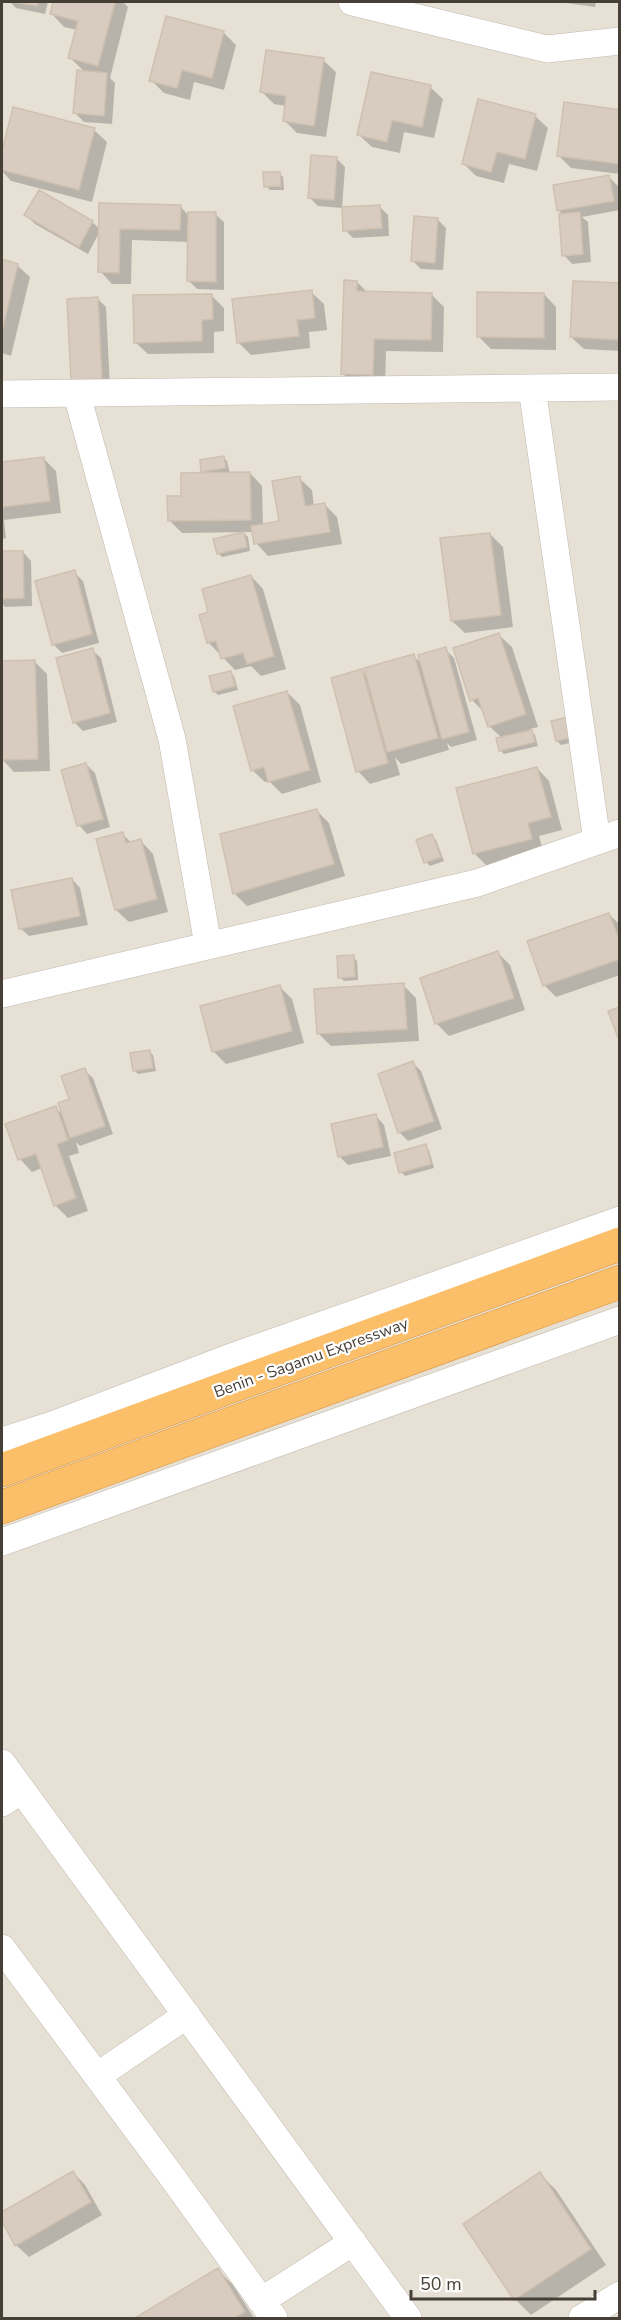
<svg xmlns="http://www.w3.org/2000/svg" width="621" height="2320" font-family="'Nunito Sans',sans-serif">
	<rect width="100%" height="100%" fill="#f3efe7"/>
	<path fill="#e7e0d5" d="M2,2H619V2318H2Z"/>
	<path fill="#0003" d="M10,2H48L45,14L16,8Z
		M55,2H123L128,7L110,78L115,83L112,124L84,122L75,113L85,72L70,58L77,30L64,27L52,14Z
		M559,2H596L595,7Z
		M223,32L236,45L224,90L194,82L190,100L164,93L151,80Z
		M323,60L336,72L326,137L297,133L284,120L286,106L274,104L262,92Z
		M430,87L443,99L434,138L404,132L400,153L372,147L359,135Z
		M14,109L94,130L107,142L92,202L11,181L2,171V157Z
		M620,111V174L571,168L558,155Z
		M535,116L548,128L537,171L509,164L504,183L476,176L464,164Z
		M337,159L345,167L342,208L318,206L309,197Z
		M279,173L283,177L284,190H270L266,186Z
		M609,177L618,186L620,210L582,217L588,222L591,262L572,264L564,255L563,215L559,211Z
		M40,192L92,222L101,230L180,206L189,216L215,214L224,222V290L197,289L189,281V242L132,240L131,284H112L100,271V231L88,254L35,224L26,215Z
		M379,206L388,215L389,236L353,238L345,230Z
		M437,219L446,228L443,270L421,269L412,260Z
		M2,261L17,265L30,277L11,356L2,353Z
		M357,282L368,293L432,295L444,307L443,352L386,351L385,387L356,386L343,374Z
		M620,285V351L584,349L571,337Z
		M311,292L324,304L327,330L309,332L310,348L251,355L238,342Z
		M544,294L556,307V350L491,349L478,336Z
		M211,295L224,308V331L214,332V353L148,354L135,342Z
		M98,299L106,307L110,387L82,388Z
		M223,457L227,461L230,474L250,473L262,486L263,526L281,523L299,478L312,490L314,506L325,505L337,517L342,544L268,556L256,543L254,532L182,533L169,520L182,498L205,474L203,472Z
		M43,458L56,471L61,513L4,520L6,538L2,539V463Z
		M244,533L248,537L250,551L222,557L218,553Z
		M490,534L503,547L513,627L465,633L452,621Z
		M23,552L31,561L32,606L5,607L2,603V553Z
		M74,572L83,581L99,643L62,653L53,644Z
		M251,576L263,589L286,669L261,676L251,666L235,670L208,642L210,613Z
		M499,635L512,647L538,727L530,729L535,735L538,746L504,754L500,750L502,738L489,726L485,713L472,700Z
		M445,649L454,658L477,740L451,747L447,743L449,750L401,764L395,757L400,775L370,784L358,771L362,671L368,677L414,656L423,665Z
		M92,650L101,658L117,722L83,731L74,722Z
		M34,661L47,674L50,771L14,772L2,759V662Z
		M230,672L234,676L238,690L218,695L214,691Z
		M287,692L300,705L321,782L282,794L269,781L265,782L252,770Z
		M553,722L581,740L561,745L557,741Z
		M86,764L95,773L110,827L87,834L79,825Z
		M537,768L549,781L562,830L539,836L543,851L487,866L474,853Z
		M316,810L329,823L345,876L247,906L235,894Z
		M122,834L132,843L141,841L153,854L168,912L129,922L116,910Z
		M432,836L436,840L444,861L430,866L426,862L418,841Z
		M72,879L80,888L88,925L29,936L20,928Z
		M609,914L620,925V975L556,997L544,985Z
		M498,953L510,965L525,1010L449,1036L437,1024L421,979Z
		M353,957L357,961L358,980L344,981L340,977Z
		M403,985L416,998L419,1041L331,1046L319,1034Z
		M280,987L292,999L304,1043L226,1064L213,1051Z
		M149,1051L153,1055L156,1071L138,1074L134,1070Z
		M413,1063L421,1071L442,1129L408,1141L400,1133L380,1075Z
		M84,1070L93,1078L113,1134L80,1146L76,1142L79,1153L69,1156L88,1211L68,1218L55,1205L42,1168L32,1172L20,1159L56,1108L64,1116Z
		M376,1116L384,1125L391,1156L348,1165L339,1156Z
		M425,1146L429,1150L434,1168L405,1176L401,1172Z
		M73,2172L85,2185L102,2215L29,2257L16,2245L2,2218V2214Z
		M540,2174L556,2190L606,2265L531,2315L515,2299L465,2224Z
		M217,2269L233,2285L254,2318H138Z"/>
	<path fill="#d8ccc0" stroke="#cfc0b0" stroke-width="1.5" d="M14,2H38L37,6Z
		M53,2H115L98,66L68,58L78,21L50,14Z
		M166,16L224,31L212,78L182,70L177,88L149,81Z
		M266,50L324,58L314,126L283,121L286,96L260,92Z
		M77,70L107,73L104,116L73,113Z
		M371,72L431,85L422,127L392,120L387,142L357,135Z
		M478,99L536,114L525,159L497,152L491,172L462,164Z
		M564,102L620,110V164L557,156Z
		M13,107L95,128L79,190L2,170V151Z
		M311,155L337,157L334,200L308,198Z
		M263,172H280L281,186L264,187Z
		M609,175L614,201L557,211L553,185Z
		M39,190L93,221L79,247L24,215Z
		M99,203L181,205L180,230L120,229L119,273L98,272Z
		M380,205L382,228L343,231L342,207Z
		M188,212H216V282L187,281Z
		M580,212L583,254L562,256L559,214Z
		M414,216L438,218L435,263L411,261Z
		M2,259L18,264L2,332Z
		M344,280L357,281V291L432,293L431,340L374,339L373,375L341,374Z
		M573,281L620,283V340L570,337Z
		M312,290L315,318L297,320L299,336L237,343L232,299Z
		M477,292L544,293V338L477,337Z
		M212,294L213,319L202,320V341L134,343L133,295Z
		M98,297L102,379L71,380L67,299Z
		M224,456L226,468L201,472L200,460Z
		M44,457L50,501L2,507V462Z
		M250,472L251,520L168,521L167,496H181V473Z
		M300,476L305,506L325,503L330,532L254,544L251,526L279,521L272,481Z
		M244,532L247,547L217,554L213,539Z
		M490,533L501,615L451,621L440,538Z
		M2,551H23L24,598L2,599Z
		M75,570L92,634L52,645L35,581Z
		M251,575L274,656L247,664L243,653L221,659L216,641L207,643L199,615L208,612L202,589Z
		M499,633L526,714L488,727L478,698L470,701L453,648Z
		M446,647L469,732L442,739L418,655Z
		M93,648L110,713L73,723L56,658Z
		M414,654L438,738L387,752L364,668Z
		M35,660L38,759L2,760V661Z
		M362,669L388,763L356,772L331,678Z
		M231,671L235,686L213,692L209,676Z
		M287,691L310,770L268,782L264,767L251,771L233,706Z
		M573,716L578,736L556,741L551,721Z
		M532,730L535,742L499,751L496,738Z
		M86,763L103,819L77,826L61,770Z
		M537,767L551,817L528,823L532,839L473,854L456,788Z
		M317,809L334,864L233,894L220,834Z
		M123,832L126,843L141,839L157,899L115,910L96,839Z
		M432,834L441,857L424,863L416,840Z
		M72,878L80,916L19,929L11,890Z
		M609,913L620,942V959L543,986L527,941Z
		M498,951L514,998L435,1024L420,978Z
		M354,955L355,977L338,978L337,956Z
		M404,983L407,1029L317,1034L314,989Z
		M280,985L292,1031L212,1052L200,1006Z
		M620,1007V1043L608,1011Z
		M150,1050L153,1068L133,1071L130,1053Z
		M413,1061L434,1121L398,1133L378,1074Z
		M85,1068L105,1126L70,1138L58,1103L69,1099L61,1076Z
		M56,1106L68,1140L57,1144L76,1198L54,1206L36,1154L18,1160L5,1124Z
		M376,1114L383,1147L338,1157L331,1124Z
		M426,1144L431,1164L399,1173L394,1153Z
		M73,2171L91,2202L15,2246L2,2221V2212Z
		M540,2172L591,2249L514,2300L463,2224Z
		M218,2268L245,2312L234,2318H135Z"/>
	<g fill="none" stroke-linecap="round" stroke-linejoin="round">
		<g stroke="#c1b8ad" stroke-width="28">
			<path id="street" d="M352,2L547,49L620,41
				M532,388L597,841
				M2,394L620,387
				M77,395L172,739L208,945
				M2,994L477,883L620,833
				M2,1441L52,1425L226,1359L620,1220
				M2,1542L620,1320
				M2,1763L408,2318
				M2,1803L22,1790
				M2,1948L167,2170L274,2318
				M97,2076L187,2015
				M261,2301L353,2242
				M582,2318L620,2295"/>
		</g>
		<g stroke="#da923a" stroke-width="34">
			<path id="highway" d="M2,1470L620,1244
				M2,1507L620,1282"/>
		</g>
		<use href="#street" stroke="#fff" stroke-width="27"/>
		<use href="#highway" stroke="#fbbf6a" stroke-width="33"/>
	</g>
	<g text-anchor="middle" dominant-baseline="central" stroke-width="4.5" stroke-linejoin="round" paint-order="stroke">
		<g font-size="16" fill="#463f36" stroke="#fff">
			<text transform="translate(311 1358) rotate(-20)">Benin - Sagamu Expressway</text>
		</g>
	</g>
	<rect width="621" height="2320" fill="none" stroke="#463f36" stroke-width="6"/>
	<path d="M411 2290v9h184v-9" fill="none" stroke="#463f36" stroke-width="3"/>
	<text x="420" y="2290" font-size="18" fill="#463f36" stroke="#ffffff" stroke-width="4.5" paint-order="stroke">50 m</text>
</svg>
